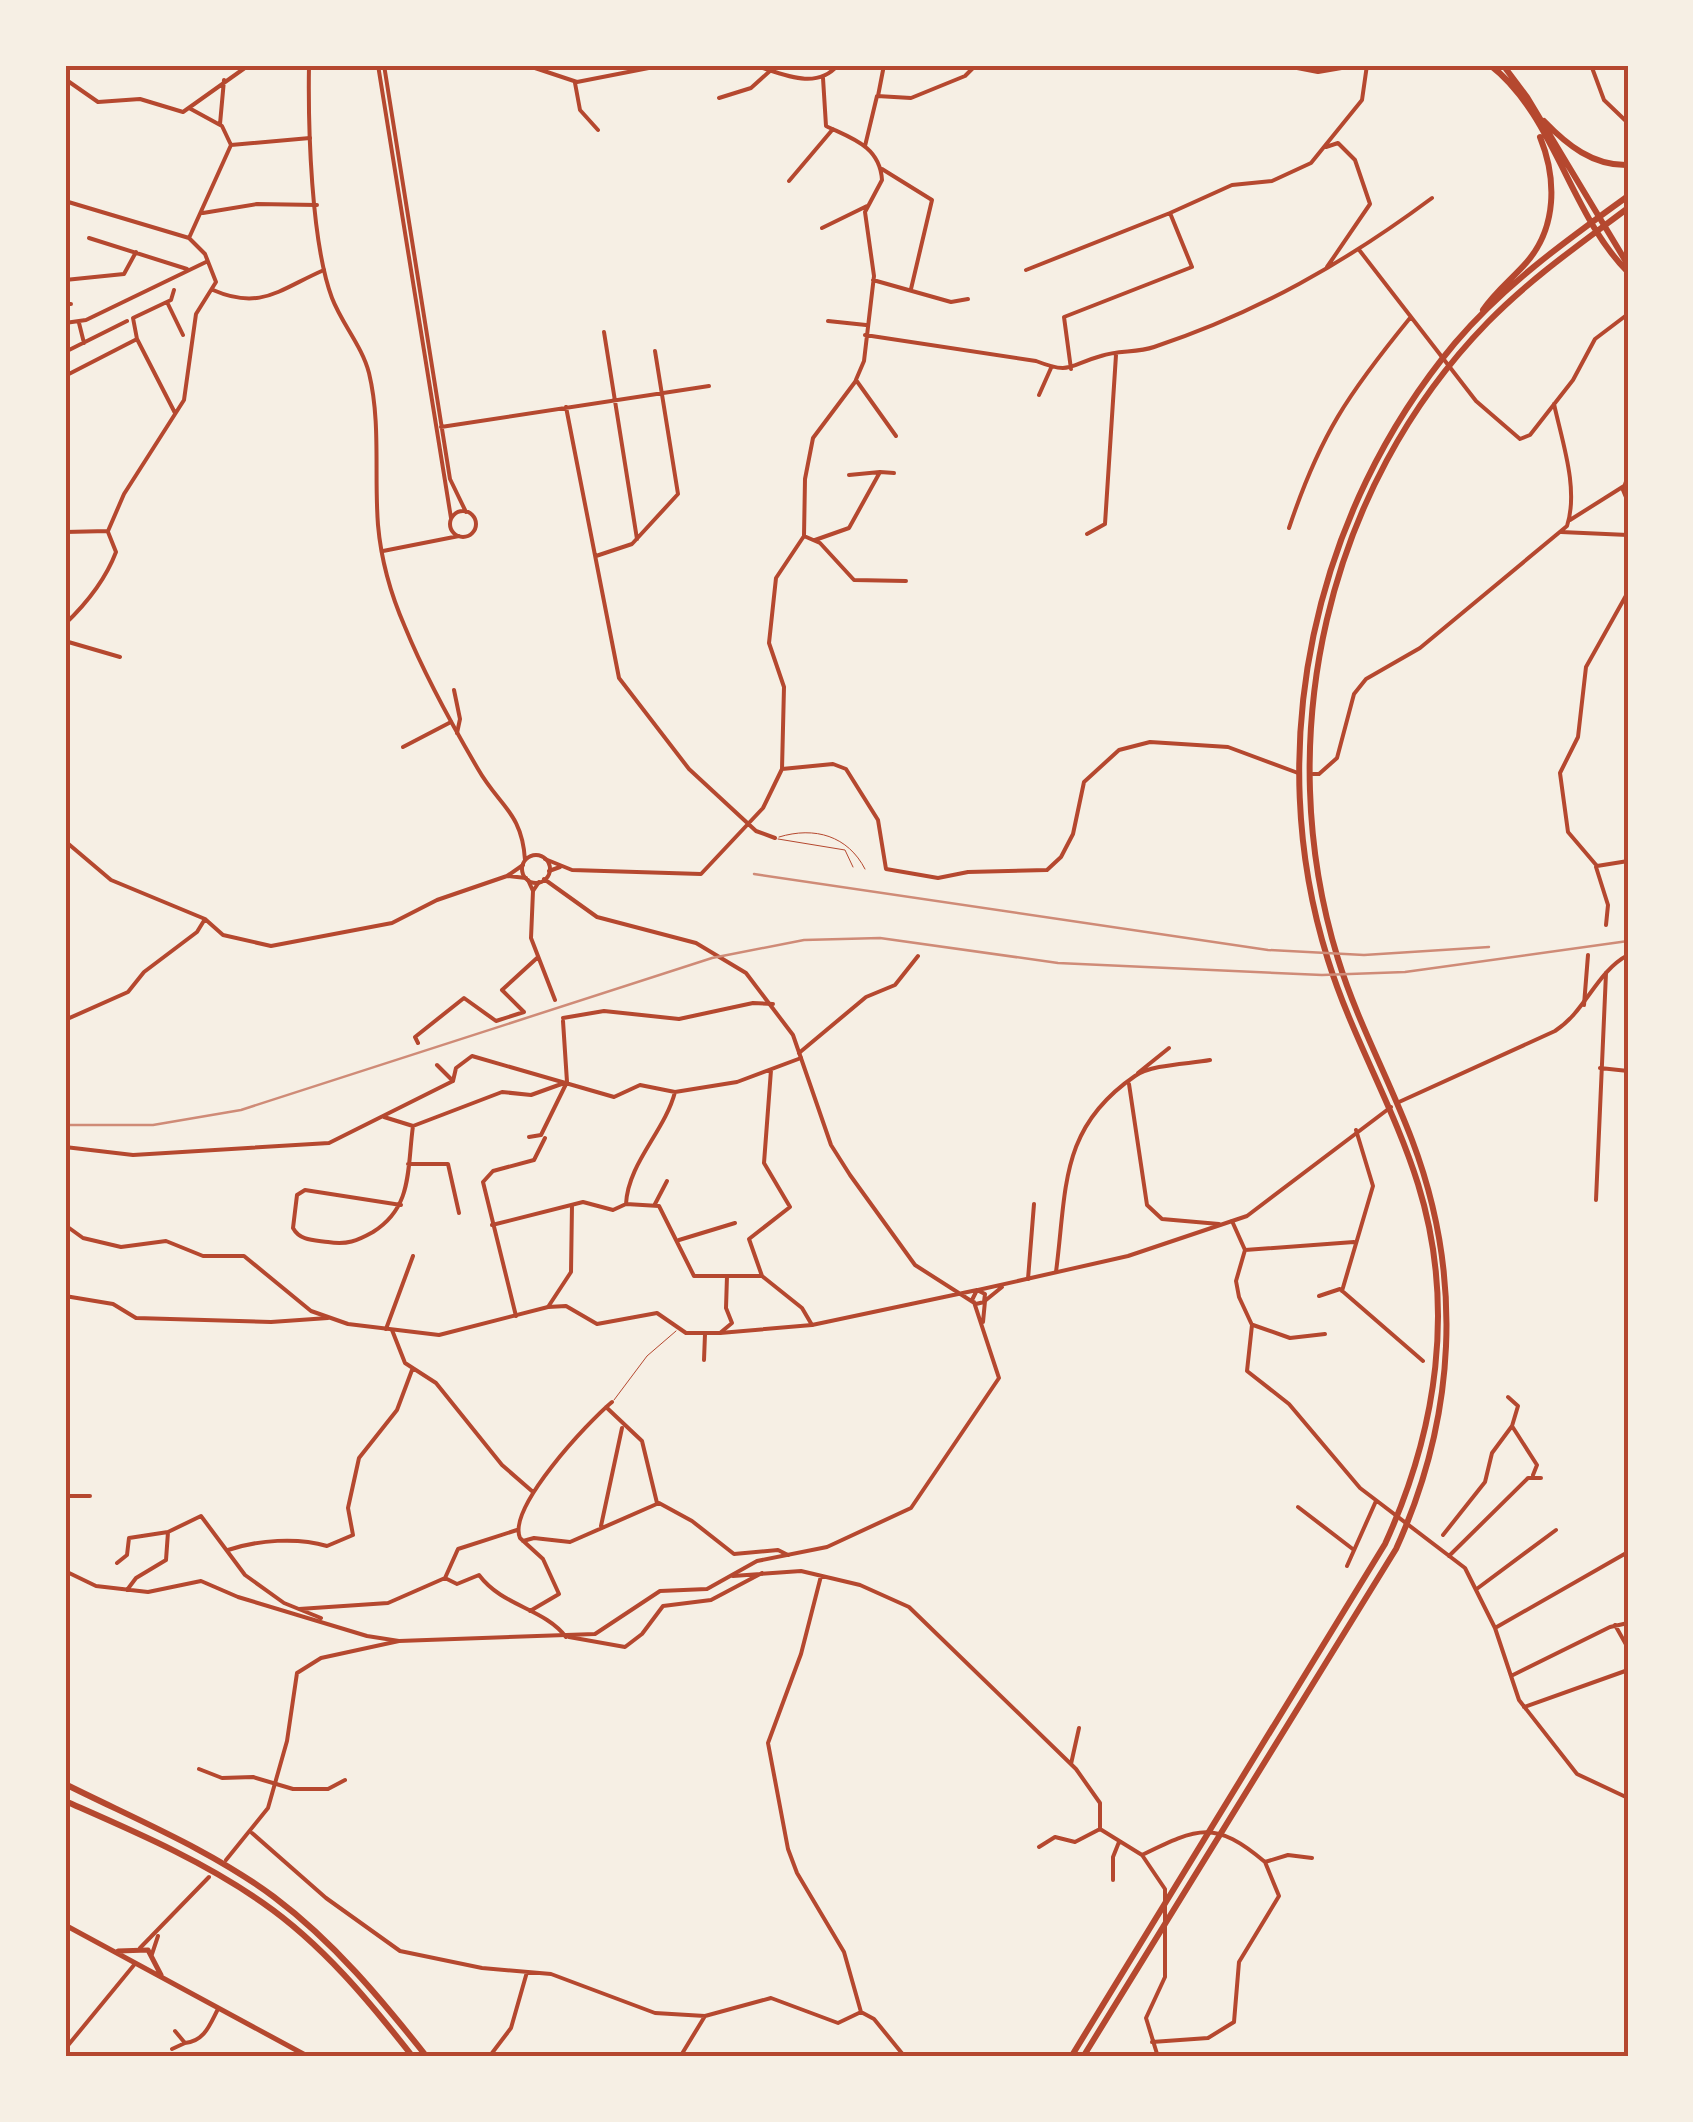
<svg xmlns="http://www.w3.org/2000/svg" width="1693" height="2122" font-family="Inter,sans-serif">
	<rect width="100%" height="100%" fill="#f6efe4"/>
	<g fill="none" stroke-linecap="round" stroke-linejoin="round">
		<path stroke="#b5482f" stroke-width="1" d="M779,837C815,826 848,836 865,869
			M778,839L845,850L853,867
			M614,1400L647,1356L676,1331"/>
		<path stroke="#b5482f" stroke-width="4" d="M378,65L451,518
			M384,65L450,479L466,512
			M65,79L98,102L140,99L183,112L249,65
			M575,83L580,110L598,130
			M878,96L884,65
			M719,98L751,88L771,70
			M189,108L222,126L231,145
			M220,124L224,80
			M231,145L310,138
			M865,146L877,96L911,98L965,76L976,65
			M1326,147L1338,143L1355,160L1370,204L1327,267
			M882,169L932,200L911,289
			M789,181L833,129
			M65,201L189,238L205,254L216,282L196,314L184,400L124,494L108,531L65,532
			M203,213L257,204L317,205
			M1170,213L1232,185L1272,181L1311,163L1362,100L1367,65
			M822,228L867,206
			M89,238L187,269
			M189,238L231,145
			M1360,251L1476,401L1520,439L1530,435L1573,380L1595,339L1628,314
			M1026,270L1170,213L1192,267L1064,317L1071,369
			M65,280L124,274L136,252
			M873,280L951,302L968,299
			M213,290C261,311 280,289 324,270
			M167,302L183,335
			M65,304H71
			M828,321L866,325
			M65,323L86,320L206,262
			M79,323L84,343
			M604,332L637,539
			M865,335L1036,361C1072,375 1068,365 1101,356C1118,350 1137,353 1154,347C1257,313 1346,262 1432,198
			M137,339L133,318L171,300L174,290
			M65,352L127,321
			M65,376L137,339L175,413
			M856,380L896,436
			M1039,395L1051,368
			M566,407L619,678L689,769L756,831L775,838
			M441,427L709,386
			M880,472L894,473
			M1628,476L1623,490L1628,502
			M450 524a13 13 0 1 1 26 0a13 13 0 1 1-26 0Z
			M1570,520L1624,486
			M1289,528C1320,435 1348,394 1410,318
			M1561,532L1628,535
			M1087,534L1105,524L1116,355
			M804,536L820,543L854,580L906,581
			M815,540L849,528L880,472L849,475
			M383,551L459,536
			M596,556L632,544L678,494L655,351
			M65,624C87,603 105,581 116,552L108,532
			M65,641L120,657
			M454,690L460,719L457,733
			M403,747L451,722
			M782,769L833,764L846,769L878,820L886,869L938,878L968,872L1047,870L1061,857L1073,834L1084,782L1119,750L1150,742L1228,747L1298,773
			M1313,774H1319L1337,758L1354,694L1366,679L1420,648L1567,526C1579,489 1562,441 1554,404
			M65,841L111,880L205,919L223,935L271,946L392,923L437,900L507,876L523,865
			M545,859L572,870L701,874L763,808L782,769L784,687L769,643L776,578L804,536L805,479L813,438L855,382L864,361L874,276L865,212L882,180C880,146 851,138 826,126L823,78
			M1597,866L1568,832L1560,773L1578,737L1586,667L1628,592
			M1597,866L1628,861
			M1596,867L1608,905L1606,925
			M549,871L560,867
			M507,876L526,878
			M528,880L533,891L531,938L555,1000
			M533,891L539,882
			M1584,1005L1588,955
			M563,1018L604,1011L679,1019L753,1003L773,1004
			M65,1020L128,992L144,972L197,932L205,919
			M418,1043L415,1037L464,998L496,1021L524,1012L502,990L537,958
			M799,1053L866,997L895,985L918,956
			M437,1065L453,1081
			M1600,1068L1628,1071
			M1138,1073L1169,1048
			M1129,1084L1147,1205L1162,1219L1219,1224
			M384,1117L413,1126L502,1092L531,1095L567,1082
			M529,1137L541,1135L567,1082L563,1021
			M65,1147L133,1155L329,1143L453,1081L456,1068L472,1056L614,1097L640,1085L675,1092L737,1082L801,1058
			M408,1164H448L459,1213
			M1596,1200L1606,973
			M626,1204L659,1206L694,1276H762L802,1308L812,1325
			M626,1204C628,1163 665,1131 675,1092
			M655,1204L667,1181
			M401,1205L305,1190L297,1195L293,1228C300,1241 314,1240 328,1242C347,1245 357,1241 373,1232C413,1207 407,1169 413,1126
			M1232,1221L1245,1250L1236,1281L1239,1297L1252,1325L1247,1371L1289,1404L1360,1488L1465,1568L1495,1628L1519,1700L1577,1774L1628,1798
			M492,1225L583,1202L613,1210L626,1204
			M679,1240L735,1223
			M1245,1250L1354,1242
			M1056,1272C1067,1188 1059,1128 1135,1076C1152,1064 1190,1064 1210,1060
			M762,1276L749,1239L790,1207L764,1163L771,1070
			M1028,1279L1034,1204
			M1342,1291L1373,1186L1356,1130
			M65,1296L113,1304L136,1318L271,1322L328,1318
			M1319,1296L1340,1289L1423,1361
			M548,1307L571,1272L572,1205
			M516,1316L483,1182L493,1171L534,1160L545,1138
			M1253,1325L1290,1338L1325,1334
			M386,1329L413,1256
			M392,1330L405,1363L436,1383L502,1465L533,1492
			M720,1333L732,1323L726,1308L727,1276
			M704,1360L705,1334
			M1508,1397L1518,1406L1512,1426
			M606,1407L642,1441L657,1503
			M65,1496H90
			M1298,1507L1354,1550
			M601,1526L622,1428
			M1443,1535L1485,1482L1492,1453L1512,1426L1537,1465L1533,1475
			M523,1541L534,1538L570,1542L659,1503L692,1521L734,1554L778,1550L788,1555
			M228,1550C258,1540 297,1537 327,1546L353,1535L348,1508L359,1458L397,1410L412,1370
			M1449,1556L1528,1478H1541
			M117,1563L127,1555L129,1538L168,1532
			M1347,1566L1376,1501
			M65,1571L96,1586L148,1592L201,1581L238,1597L367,1636L399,1641
			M733,1576L801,1571L860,1585L909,1607L1076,1769L1100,1803V1829L1142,1855L1165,1889V1977L1146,2018L1158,2057
			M821,1576L801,1654L768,1743L788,1849L797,1873L844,1952L861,2012
			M445,1578L458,1549L517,1530
			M1478,1588L1556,1530
			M127,1590L136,1578L166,1560L168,1532L201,1516L245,1575L284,1603L321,1618
			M299,1609L388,1603L445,1578L457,1584L479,1575C503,1607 544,1608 566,1637
			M530,1611L559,1594L543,1559L520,1538C507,1508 588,1422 612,1402
			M1615,1625L1628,1648
			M1495,1628L1628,1552
			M569,1637L625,1647L642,1634L663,1606L711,1600L762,1573
			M1511,1676L1610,1627L1628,1623
			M1524,1707L1628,1670
			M1071,1764L1079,1728
			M199,1769L222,1778L253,1777L293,1789H328L345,1780
			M252,1833L326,1898L400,1951L482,1968L551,1974L655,2013L705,2016L771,1998L838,2023L861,2012
			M1039,1847L1055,1837L1075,1842L1100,1829
			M1142,1855C1199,1827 1215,1820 1265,1862L1288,1855L1312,1858
			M1113,1880V1857L1119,1842
			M861,2012L874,2019L905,2057
			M175,2031L185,2043C205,2041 210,2024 218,2009
			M1152,2042L1208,2038L1234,2022L1239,1962L1279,1896L1265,1862
			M65,2049L134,1965
			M172,2049L185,2043
			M489,2057L511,2028L527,1972
			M680,2057L705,2016"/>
		<path stroke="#b5482f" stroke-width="4" d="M309,65C308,126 311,242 332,298C342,324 362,346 369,373C381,423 374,474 378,525C381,559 391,595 405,627C425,676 451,723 478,769C499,806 522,812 525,860
			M526,65L577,82L664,65
			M754,65C783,74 816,91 838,65
			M1591,65L1604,100L1628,123
			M522 869a14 14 0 1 1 28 0a14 14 0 1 1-28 0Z
			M544,879L597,917L696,943L746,973L793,1035L831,1145L850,1175L915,1265L976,1304L984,1302L985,1294L977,1290L972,1300
			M1399,1102L1555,1031C1586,1011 1596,972 1628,955
			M65,1225L83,1238L121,1247L166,1241L203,1256H244L311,1311L348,1324L439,1335L548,1307L566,1306L597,1324L657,1313L686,1333H720L812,1325L977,1290
			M978,1290L1128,1256L1247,1216L1391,1107
			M986,1300L1002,1287
			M983,1322L985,1301
			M226,1860L268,1808L287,1741L297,1673L321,1658L399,1641L595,1634L660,1591L707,1589L757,1561L827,1547L911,1508L999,1378L974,1302
			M140,1948L209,1877
			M152,1954L158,1936"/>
		<path stroke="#b5482f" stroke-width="5" d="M65,1925L309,2057
			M118,1951L148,1950L161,1975"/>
		<path stroke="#b5482f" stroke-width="6" d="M1287,65L1318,71L1353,65
			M1490,65C1554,114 1571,216 1628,272
			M1503,65L1527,97L1628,265
			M1544,121C1567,145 1593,166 1628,165
			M1483,310C1495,292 1512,279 1526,263C1557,228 1557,179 1540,137
			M65,1784C135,1819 211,1850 274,1897C334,1942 381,1999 427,2057
			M65,1801C133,1831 202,1860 263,1903C322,1944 369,2001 413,2057
			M1071,2057L1385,1544C1437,1430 1456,1306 1418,1184C1394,1107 1352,1037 1328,960C1261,748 1314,512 1455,343C1504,285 1567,240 1628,196
			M1083,2057L1396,1549C1456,1417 1464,1277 1412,1140C1389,1079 1357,1021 1338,959C1270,739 1326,488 1488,322C1530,279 1580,244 1628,208"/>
		<path stroke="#cf8b77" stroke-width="2.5" d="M754,874L1268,950L1364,955L1489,947
			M65,1125H153L241,1110L712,958L804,940L880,938L1058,963L1322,975L1405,972L1628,941"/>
	</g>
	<rect width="1693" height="2122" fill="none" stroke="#f6efe4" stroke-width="135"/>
	<rect x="68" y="68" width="1558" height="1986" fill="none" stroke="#b5482f" stroke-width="4"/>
</svg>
